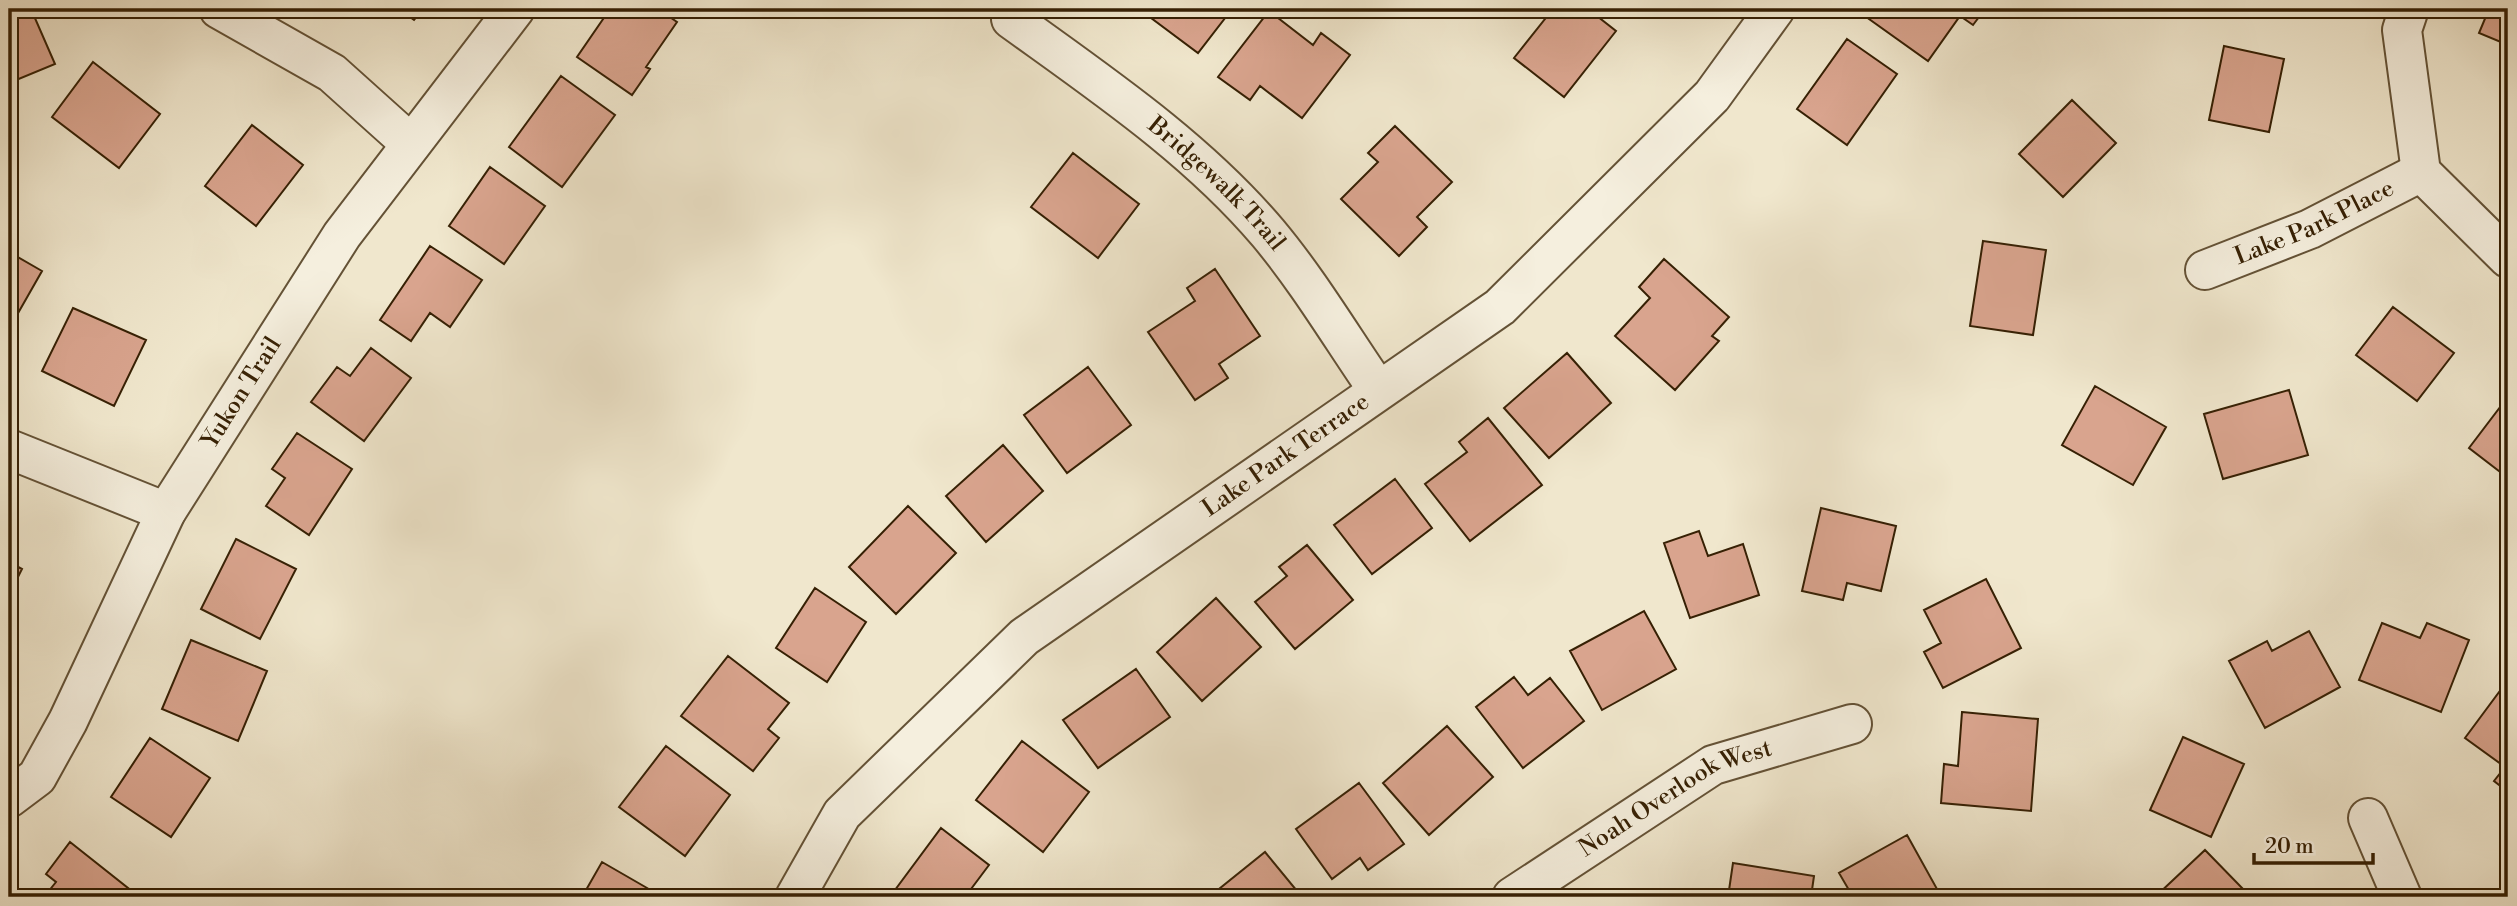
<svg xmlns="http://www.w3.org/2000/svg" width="2517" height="906" font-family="'Libre Bodoni',serif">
	<rect width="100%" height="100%" fill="#f0e7cd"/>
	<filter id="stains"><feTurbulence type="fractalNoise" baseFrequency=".00286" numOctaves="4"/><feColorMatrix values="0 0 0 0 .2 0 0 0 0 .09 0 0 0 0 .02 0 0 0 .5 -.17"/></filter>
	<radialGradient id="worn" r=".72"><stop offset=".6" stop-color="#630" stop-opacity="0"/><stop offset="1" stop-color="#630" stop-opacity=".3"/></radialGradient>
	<path fill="#d9a48e" stroke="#362004" stroke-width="2" d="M9,9H31L55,64L9,83Z
		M399,9H423L414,20Z
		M610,9H658L677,22L646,67L650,69L632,95L577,57Z
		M1139,9H1232L1198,53Z
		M1553,9H1588L1616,31L1564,97L1514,58Z
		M1865,9H1985L1973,25L1960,16L1928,61L1862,14Z
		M2489,9H2508V45L2479,33Z
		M1269,11L1313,45L1321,33L1350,55L1302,118L1260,86L1250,100L1218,77Z
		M1847,39L1897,74L1847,145L1797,109Z
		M2224,46L2284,59L2269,132L2209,120Z
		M93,62L160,114L119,168L52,117Z
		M561,76L615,115L562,187L509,147Z
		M2072,100L2116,143L2063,197L2019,154Z
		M252,125L303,165L256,226L205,186Z
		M1395,126L1452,182L1417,217L1427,227L1399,256L1341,199L1378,162L1368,153Z
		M1073,153L1139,204L1098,258L1031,207Z
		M490,167L545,206L504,264L449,226Z
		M1983,241L2046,250L2033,335L1970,326Z
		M430,246L482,280L450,327L430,313L411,341L380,320Z
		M9,252L42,271L9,329Z
		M1664,259L1729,317L1712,336L1719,341L1675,390L1615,336L1650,298L1639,287Z
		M1215,269L1260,336L1219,364L1228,378L1195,400L1148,332L1195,301L1187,288Z
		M2393,307L2454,353L2417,401L2356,355Z
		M73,308L146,340L114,406L42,371Z
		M371,348L411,378L364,441L311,402L337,367L350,376Z
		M1567,353L1611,403L1549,458L1504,408Z
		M1088,367L1131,425L1067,473L1024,415Z
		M2095,386L2166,427L2133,485L2062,445Z
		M2289,390L2308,455L2223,479L2204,414Z
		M2507,398H2508V478L2469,448Z
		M1488,418L1542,485L1470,541L1425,484L1467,452L1459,442Z
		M297,433L352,469L309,535L266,506L285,478L272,469Z
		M1003,445L1043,491L986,542L946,496Z
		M1395,479L1432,528L1372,574L1334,525Z
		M908,506L956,553L896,614L849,567Z
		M1821,508L1896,526L1881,591L1847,583L1843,600L1802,591Z
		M1699,531L1708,556L1743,544L1759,595L1690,618L1664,543Z
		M236,539L296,569L260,639L201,609Z
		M1307,545L1353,600L1295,649L1255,602L1287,576L1279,567Z
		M9,562L22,569L9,595Z
		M1986,579L2021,648L1943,688L1924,652L1941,643L1924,610Z
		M815,588L866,622L827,682L776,648Z
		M1216,598L1261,647L1202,701L1157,652Z
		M1644,611L1676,669L1602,710L1570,651Z
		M2382,623L2420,638L2427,623L2469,640L2441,712L2359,680Z
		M2309,631L2340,687L2265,728L2229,661L2267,641L2272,651Z
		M191,640L267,671L238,741L162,709Z
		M728,656L789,703L768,729L779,738L753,771L681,716Z
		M1136,669L1170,717L1098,768L1063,720Z
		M1514,677L1528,695L1550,678L1584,721L1523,768L1476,707Z
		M2508,680V792L2494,781L2505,767L2465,738Z
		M1962,712L2038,719L2031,811L1941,803L1944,764L1958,766Z
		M1447,726L1493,777L1429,835L1383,783Z
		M2183,737L2244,764L2211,837L2150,810Z
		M150,738L210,778L171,837L111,797Z
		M1022,741L1089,792L1043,852L976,800Z
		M666,746L730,795L685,856L619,807Z
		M1359,783L1404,844L1368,870L1360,858L1332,879L1296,829Z
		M941,828L989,865L965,897H905L895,890Z
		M1907,835L1937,889L1922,897H1853L1839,873Z
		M70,842L133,892L129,897H44L56,882L46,874Z
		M2205,850L2245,891L2239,897H2155Z
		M1265,852L1302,897H1209Z
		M602,862L654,892L651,897H582Z
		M1733,863L1814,876L1811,897H1728Z"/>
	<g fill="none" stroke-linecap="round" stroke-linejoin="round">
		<g stroke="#645236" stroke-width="42">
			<g id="street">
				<path d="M219,9L332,73L411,144"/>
				<path d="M2409,9L2402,30L2421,172L2508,258"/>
				<path id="s1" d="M1011,19C1101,84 1196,148 1268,233C1309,282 1342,338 1378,390"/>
				<path id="s2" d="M2205,270L2310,229L2421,172"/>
				<path d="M9,449L166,512"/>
				<path id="s3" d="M9,798L37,777L68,721L166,512L342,235L515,9"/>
				<path d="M2368,818L2402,897"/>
				<path id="s4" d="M795,897L842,814L1024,637L1500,307L1712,96L1775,9"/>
				<path id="s5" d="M1512,897L1713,765L1852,724"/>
			</g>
		</g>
		<use href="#street" stroke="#f5efde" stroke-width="38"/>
	</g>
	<g text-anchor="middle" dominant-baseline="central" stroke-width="5" stroke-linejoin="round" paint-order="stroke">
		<g font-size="24" fill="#362004" stroke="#f5efde">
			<text stroke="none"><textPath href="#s1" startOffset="264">Bridgewalk Trail</textPath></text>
			<text stroke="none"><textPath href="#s2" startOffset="119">Lake Park Place</textPath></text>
			<text stroke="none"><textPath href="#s3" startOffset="471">Yukon Trail</textPath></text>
			<text stroke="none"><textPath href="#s4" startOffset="668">Lake Park Terrace</textPath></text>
			<text stroke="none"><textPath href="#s5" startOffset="192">Noah Overlook West</textPath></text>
		</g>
	</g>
	<rect width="2517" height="906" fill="none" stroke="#f0e7cd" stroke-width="35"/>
	<rect x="10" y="10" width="2496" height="885" fill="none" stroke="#362004" stroke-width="3.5"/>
	<rect x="18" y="18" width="2482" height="871" fill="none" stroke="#362004" stroke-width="2"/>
	<path d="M2254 853v10h119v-10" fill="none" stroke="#362004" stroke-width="3.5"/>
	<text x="2265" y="853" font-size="21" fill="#362004" stroke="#f5efde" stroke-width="5" paint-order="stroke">20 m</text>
	<rect width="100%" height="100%" filter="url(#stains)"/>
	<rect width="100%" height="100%" fill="url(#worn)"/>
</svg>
